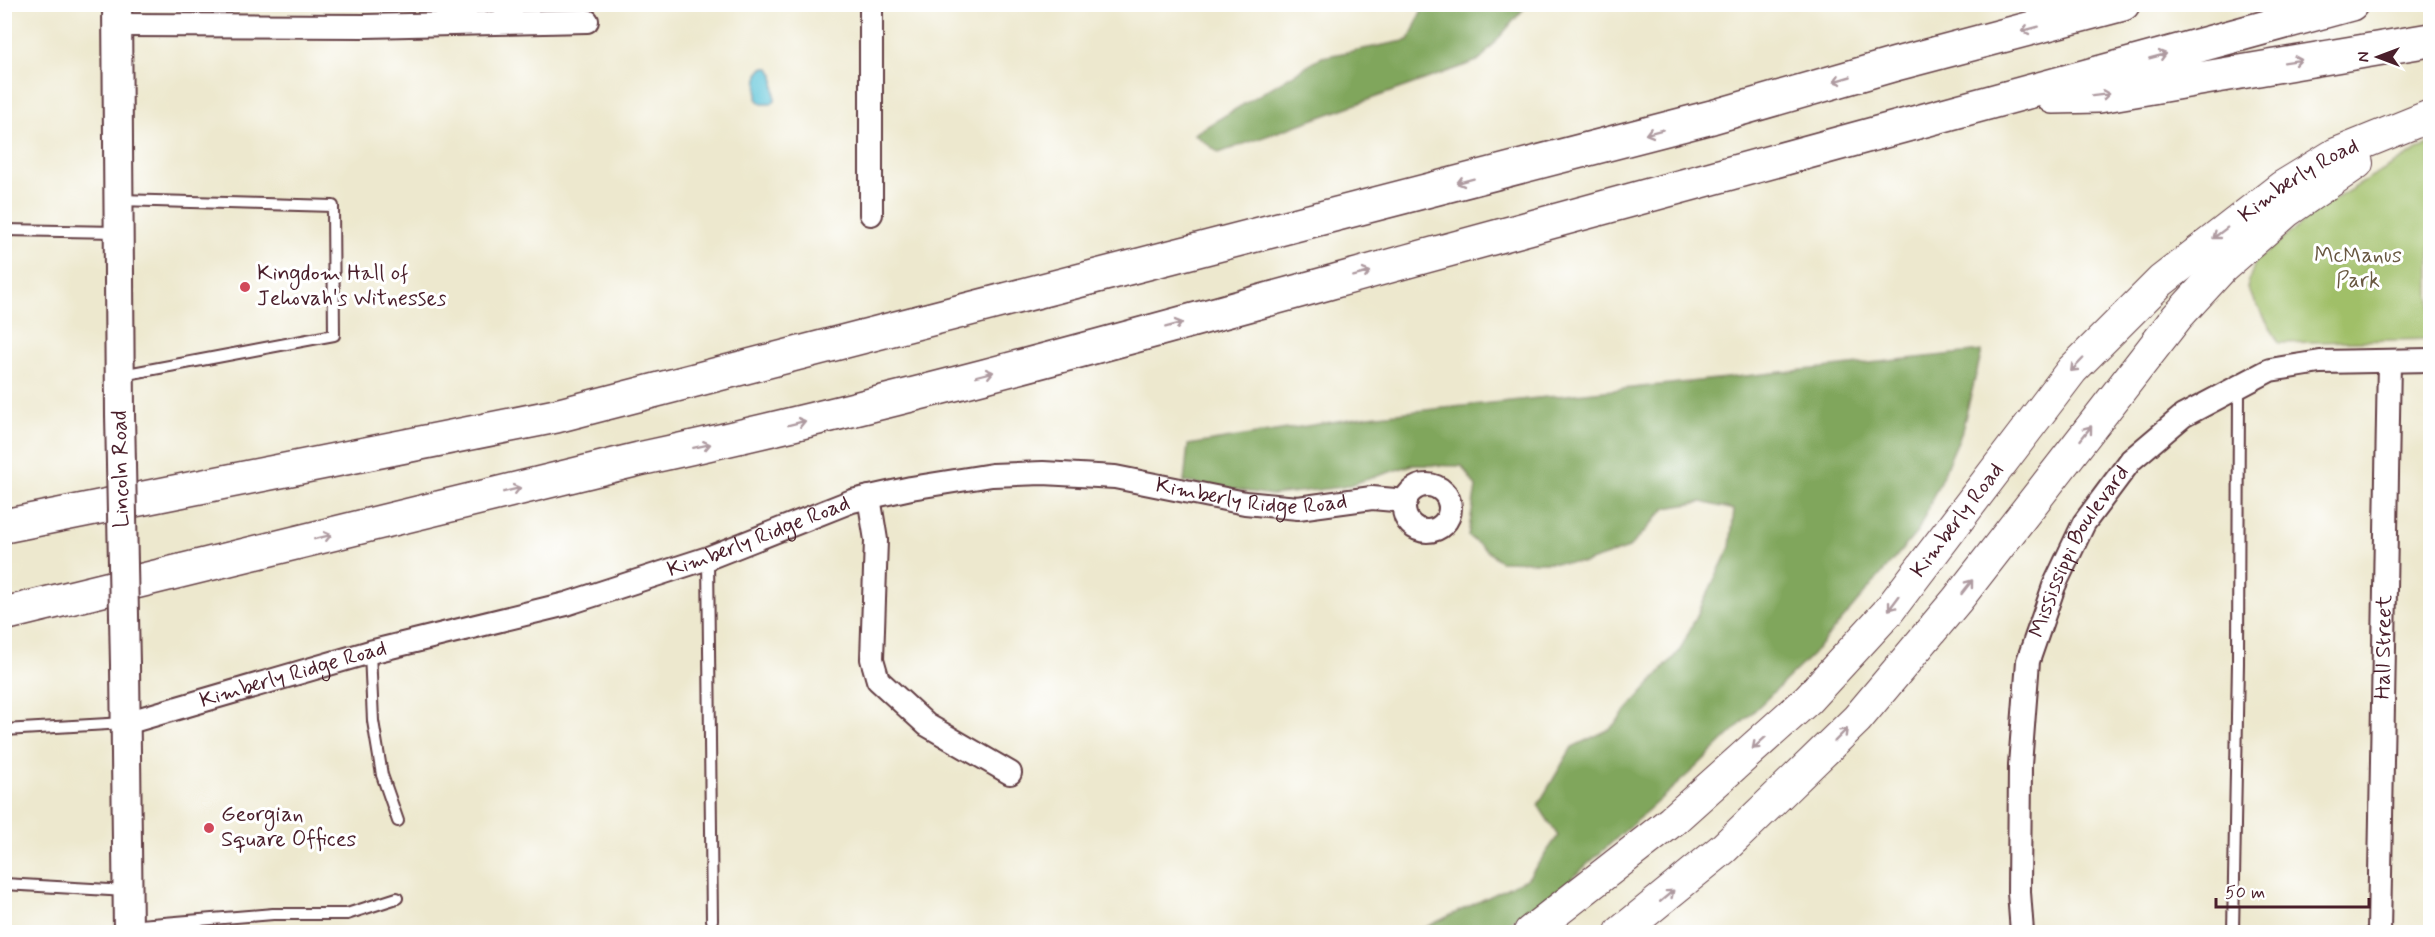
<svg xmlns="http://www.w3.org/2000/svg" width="2435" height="937" font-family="Mynerve,sans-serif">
	<rect width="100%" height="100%" fill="#fff"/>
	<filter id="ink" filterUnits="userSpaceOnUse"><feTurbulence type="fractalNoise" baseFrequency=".0167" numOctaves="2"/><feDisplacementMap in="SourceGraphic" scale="12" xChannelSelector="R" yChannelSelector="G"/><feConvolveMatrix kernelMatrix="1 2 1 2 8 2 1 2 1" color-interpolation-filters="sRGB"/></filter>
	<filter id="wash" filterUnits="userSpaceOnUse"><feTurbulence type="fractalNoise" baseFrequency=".008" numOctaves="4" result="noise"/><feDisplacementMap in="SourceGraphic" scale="24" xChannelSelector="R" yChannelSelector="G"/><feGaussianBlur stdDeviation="1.35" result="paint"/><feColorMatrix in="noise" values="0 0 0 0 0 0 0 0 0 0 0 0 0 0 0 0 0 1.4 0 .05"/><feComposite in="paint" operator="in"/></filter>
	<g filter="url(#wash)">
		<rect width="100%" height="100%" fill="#ede8ce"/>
		<path fill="#a0bf67" stroke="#756f49" stroke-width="1.5" d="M2430,143V339L2279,343L2247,288L2255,262L2321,207Z"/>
		<path fill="#80a65c" stroke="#656244" stroke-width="1.5" d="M1424,5H1527L1480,60L1219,153L1194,134L1322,57L1409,40Z
			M1982,351L1961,434L1918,531L1812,655L1694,769L1553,895L1494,932H1416L1528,878L1558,836L1538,805L1572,747L1610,729L1680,650L1730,547L1734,510L1702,502L1666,508L1629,548L1584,563L1500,561L1468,536L1476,487L1462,466L1412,465L1343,487L1272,495L1184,482L1188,445L1369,416Z"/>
		<path fill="#5ac3d7" stroke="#527181" stroke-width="1.5" d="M763,68H770L774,75L775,100L771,104H762L757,100L758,74Z"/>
	</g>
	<g filter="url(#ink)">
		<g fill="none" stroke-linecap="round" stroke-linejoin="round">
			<g stroke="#623d43" stroke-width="14">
				<path id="service" d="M119,200L333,206L334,335L122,375
					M4,230L118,232
					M708,558L712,920
					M370,652L373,721L382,775L398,821
					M4,730L125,723
					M4,884L127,891
					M128,926L273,914H347L397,898
					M2233,932L2238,663L2239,387"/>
			</g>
			<g stroke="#623d43" stroke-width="26">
				<g id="minor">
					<path d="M118,25L366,26L587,21"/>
					<path d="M871,214V4"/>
					<circle cx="1427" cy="508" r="23"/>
					<path d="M869,497L876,540L872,659L878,680L927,725L1010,773"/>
					<path id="s1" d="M126,723L370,652L566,604L708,558L852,501L911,488L992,475L1043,473L1115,477L1245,503L1298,508L1372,498L1406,501"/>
					<path id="s2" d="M2022,932L2019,892L2020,765L2028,661L2054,586L2084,523L2131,460L2183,416L2270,370L2320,362L2430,360"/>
					<path id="s3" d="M2379,932L2389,361"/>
				</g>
			</g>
			<g stroke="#623d43" stroke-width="32">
				<path id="tertiary" d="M117,4L120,414
					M125,665L128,932"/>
			</g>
			<g stroke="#623d43" stroke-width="34">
				<g id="secondary">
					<path id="s4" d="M1530,932L1672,821L1808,699L1887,613L2072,370L2161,281L2282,187L2336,154L2430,116"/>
					<path d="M1621,932L1724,848L1857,719L1957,600L2177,317L2222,268L2287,211L2357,163"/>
				</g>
			</g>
			<g stroke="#623d43" stroke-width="36">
				<path id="motorway" d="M2053,97L2099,96L2430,40
					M4,526L556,416L1712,117L1896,64L2123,4
					M4,614L639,459C900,403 1157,330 1415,259C1727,173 2039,88 2351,4"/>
			</g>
			<use href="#service" stroke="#fff" stroke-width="10"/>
			<use href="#minor" stroke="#fff" stroke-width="22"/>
			<use href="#tertiary" stroke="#fff" stroke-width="28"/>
			<use href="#secondary" stroke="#fff" stroke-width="32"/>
			<use href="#motorway" stroke="#fff" stroke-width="33"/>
			<g stroke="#623d43" stroke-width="32" stroke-linecap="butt">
				<path id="tertiary-bridge" d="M120,414L125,665"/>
			</g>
			<use href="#tertiary-bridge" stroke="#fff" stroke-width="28"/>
		</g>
		<defs><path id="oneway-shaft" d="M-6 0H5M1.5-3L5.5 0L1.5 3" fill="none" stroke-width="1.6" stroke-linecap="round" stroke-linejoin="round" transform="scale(1.5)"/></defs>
		<g stroke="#ae9aa0">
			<use href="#oneway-shaft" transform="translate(2030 29) rotate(165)"/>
			<use href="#oneway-shaft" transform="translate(2158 56) rotate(-15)"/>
			<use href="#oneway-shaft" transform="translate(2293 61) rotate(-9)"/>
			<use href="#oneway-shaft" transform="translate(1842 79) rotate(164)"/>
			<use href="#oneway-shaft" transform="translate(2101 95) rotate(-7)"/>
			<use href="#oneway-shaft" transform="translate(1654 132) rotate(165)"/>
			<use href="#oneway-shaft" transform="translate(1465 181) rotate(165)"/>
			<use href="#oneway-shaft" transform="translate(2220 233) rotate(143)"/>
			<use href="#oneway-shaft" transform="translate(1362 274) rotate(-15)"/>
			<use href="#oneway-shaft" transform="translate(1174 325) rotate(-15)"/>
			<use href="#oneway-shaft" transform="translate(2077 365) rotate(134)"/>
			<use href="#oneway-shaft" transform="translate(985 374) rotate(-14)"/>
			<use href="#oneway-shaft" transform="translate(797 423) rotate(-14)"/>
			<use href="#oneway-shaft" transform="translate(2086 433) rotate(-52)"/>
			<use href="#oneway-shaft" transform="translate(702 446) rotate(-12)"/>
			<use href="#oneway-shaft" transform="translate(512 490) rotate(-14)"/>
			<use href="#oneway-shaft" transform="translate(323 537) rotate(-14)"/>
			<use href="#oneway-shaft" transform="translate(1967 587) rotate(-52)"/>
			<use href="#oneway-shaft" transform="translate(1894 603) rotate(127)"/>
			<use href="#oneway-shaft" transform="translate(1841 735) rotate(-45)"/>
			<use href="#oneway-shaft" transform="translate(1759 743) rotate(138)"/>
			<use href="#oneway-shaft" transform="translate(1667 896) rotate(-40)"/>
		</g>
	</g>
	<g fill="#d1495b" stroke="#fff" stroke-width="2">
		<circle cx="245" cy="287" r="6"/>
		<circle cx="209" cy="828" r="6"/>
	</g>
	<g text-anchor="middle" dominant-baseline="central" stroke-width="6" stroke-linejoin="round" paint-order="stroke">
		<g font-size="22" fill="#4a1f2b" stroke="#fff">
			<text stroke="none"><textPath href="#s4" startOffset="1082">Kimberly Road</textPath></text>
			<text transform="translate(121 469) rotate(-91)">Lincoln Road</text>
			<text stroke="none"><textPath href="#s1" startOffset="1164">Kimberly Ridge Road</textPath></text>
			<text stroke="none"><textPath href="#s4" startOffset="596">Kimberly Road</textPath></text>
			<text stroke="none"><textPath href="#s1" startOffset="660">Kimberly Ridge Road</textPath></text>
			<text stroke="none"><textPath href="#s2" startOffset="393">Mississippi Boulevard</textPath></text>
			<text stroke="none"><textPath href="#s3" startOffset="285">Hall Street</textPath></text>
			<text stroke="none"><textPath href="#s1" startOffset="174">Kimberly Ridge Road</textPath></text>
		</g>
		<g font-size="22" fill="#685740" stroke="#fff">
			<text x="2358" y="256">McManus<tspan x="2358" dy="25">Park</tspan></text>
		</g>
		<g font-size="22" fill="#4a1f2b" stroke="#fff" text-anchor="start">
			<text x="257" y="274">Kingdom Hall of<tspan x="257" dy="25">Jehovah's Witnesses</tspan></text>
			<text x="221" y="815">Georgian<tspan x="221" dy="25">Square Offices</tspan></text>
		</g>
	</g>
	<rect width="2435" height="937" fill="none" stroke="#fff" stroke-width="24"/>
	<g transform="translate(2378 57) rotate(270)" stroke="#ffffff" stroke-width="4.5" paint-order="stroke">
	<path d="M0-4.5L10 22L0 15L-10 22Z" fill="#4a1f2b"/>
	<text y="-9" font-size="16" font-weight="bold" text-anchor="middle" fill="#4a1f2b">N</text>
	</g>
	<path d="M2216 898v9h153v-9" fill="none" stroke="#4a1f2b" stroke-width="3"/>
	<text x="2225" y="898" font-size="18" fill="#4a1f2b" stroke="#ffffff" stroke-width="4.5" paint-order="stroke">50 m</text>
</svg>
